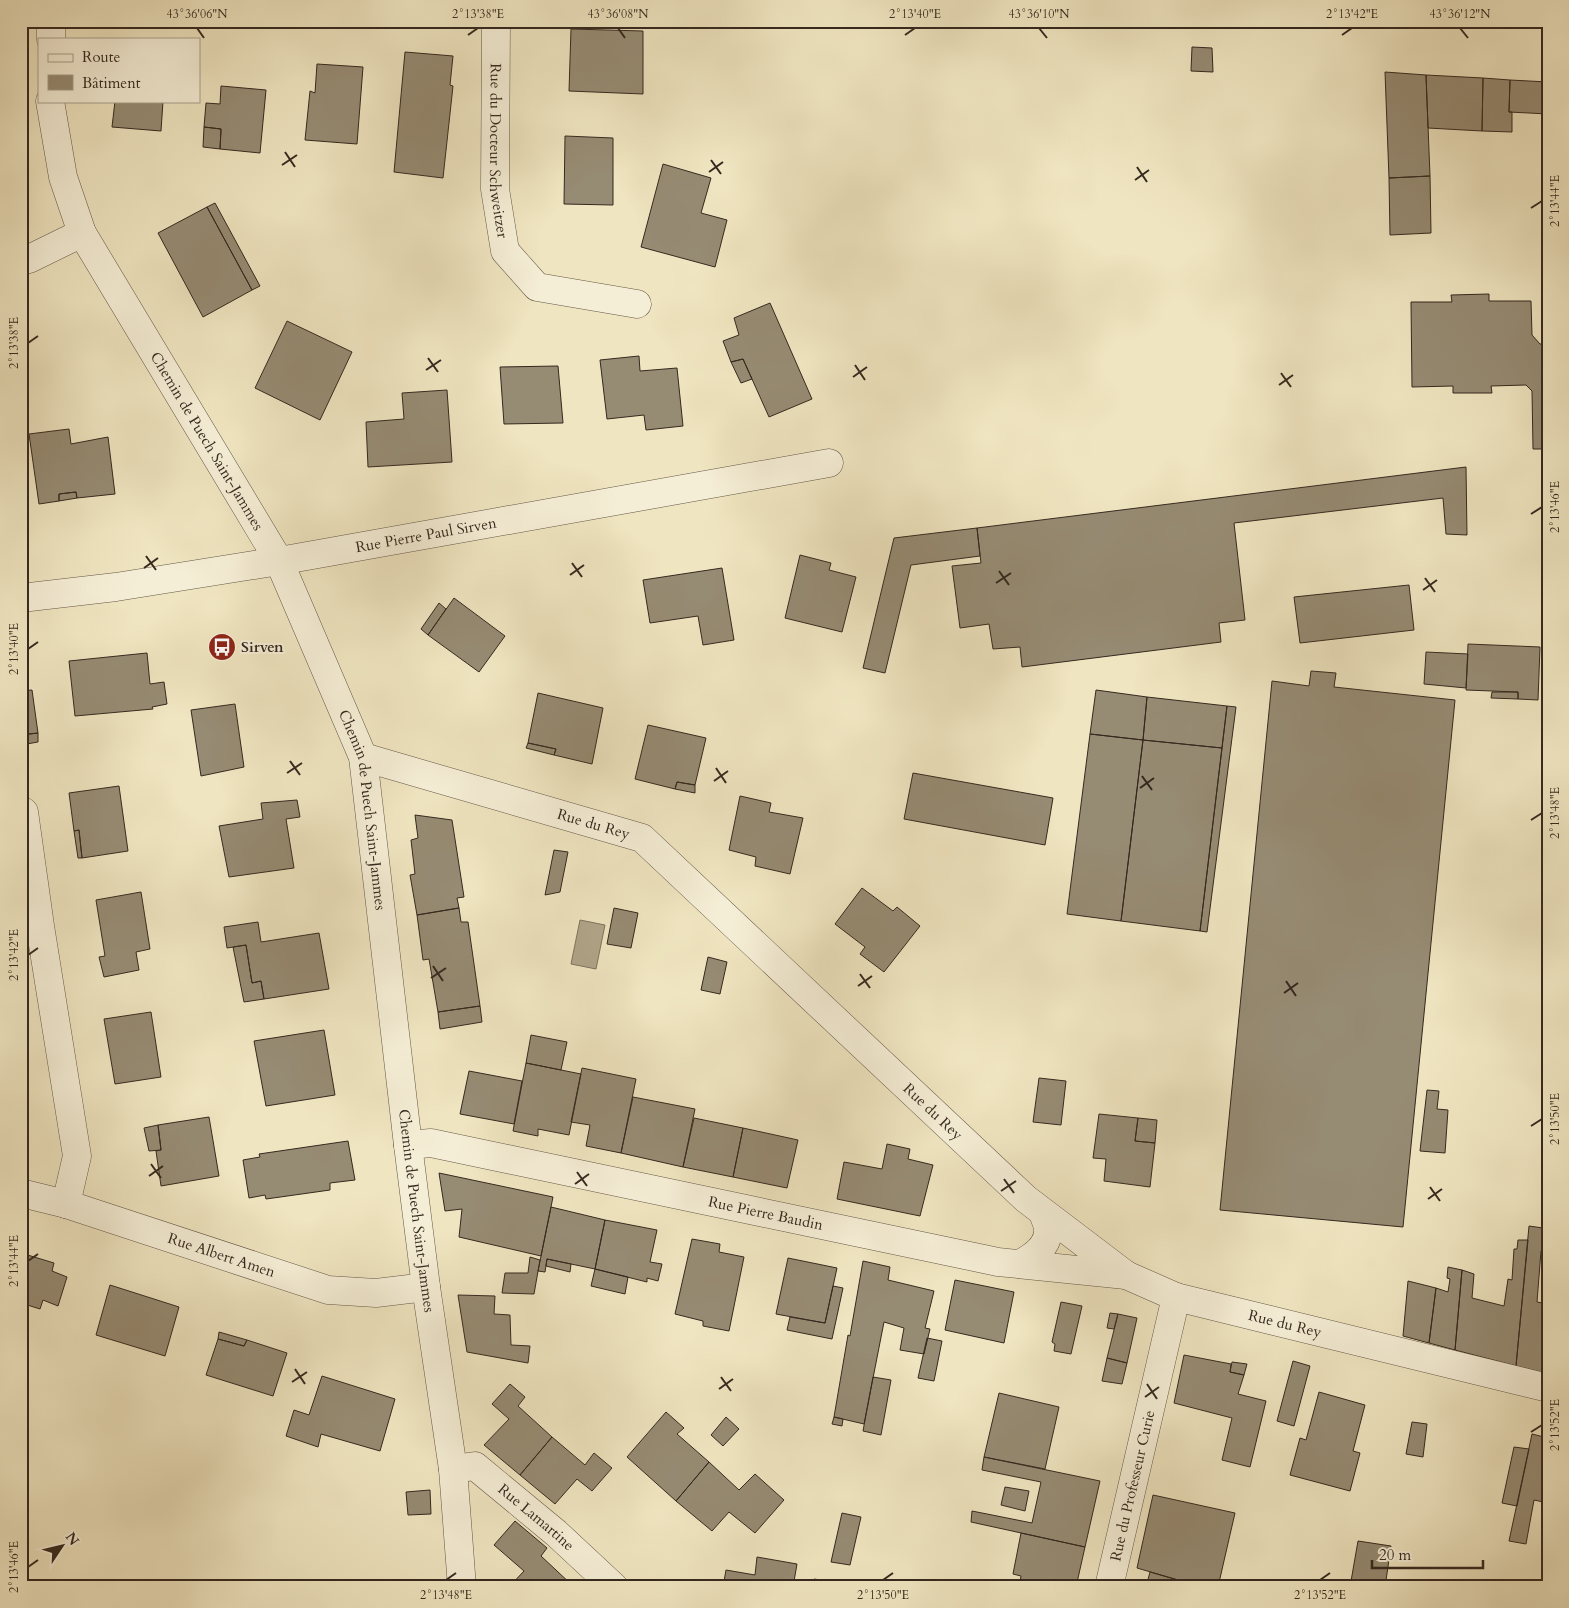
<svg xmlns="http://www.w3.org/2000/svg" width="1569" height="1608" font-family="Cardo,serif">
	<rect width="100%" height="100%" fill="#efe5c0"/>
	<filter id="stains"><feTurbulence type="fractalNoise" baseFrequency=".004" numOctaves="4"/><feColorMatrix values="0 0 0 0 .2 0 0 0 0 .09 0 0 0 0 .02 0 0 0 .5 -.17"/></filter>
	<radialGradient id="worn" r=".72"><stop offset=".6" stop-color="#630" stop-opacity="0"/><stop offset="1" stop-color="#630" stop-opacity=".3"/></radialGradient>
	<path fill="#b0a589" stroke="#7f735f" d="M580,920L605,925L596,969L571,964Z"/>
	<path fill="#968b73" stroke="#35291f" d="M571,29L643,31V94L569,91Z
		M1192,47L1212,48L1213,72L1191,71Z
		M405,52L453,56L450,85L453,86L443,178L394,172Z
		M317,64L363,67L357,144L305,140L310,91L315,93Z
		M1385,72L1426,75L1430,176L1389,178Z
		M1426,75L1483,78L1482,131L1428,128Z
		M1483,78L1510,80L1509,112H1512V132L1482,131Z
		M1510,80L1548,82V114L1509,112Z
		M221,86L266,90L260,153L220,149L221,129L204,127L206,103L220,104Z
		M115,101H163L161,131L112,127Z
		M204,127L221,129L220,149L203,147Z
		M565,136L613,138V205L564,204Z
		M663,164L711,178L701,213L727,220L715,267L641,247Z
		M1430,176L1431,233L1390,235L1389,178Z
		M215,203L260,286L252,290L207,207Z
		M207,207L252,290L203,317L158,233Z
		M1489,294V301H1531L1532,335L1540,344L1548,345V449H1533L1532,391L1526,385L1491,386L1492,393H1453V386L1412,387L1411,302H1452L1451,295Z
		M770,303L812,399L769,417L743,359L731,362L723,341L739,335L734,318Z
		M287,321L352,352L320,420L255,388Z
		M639,356L640,371L677,368L683,426L646,430L644,415L607,419L600,360Z
		M743,359L752,379L741,383L731,362Z
		M558,366L563,423L504,424L500,367Z
		M447,390L452,462L368,467L366,422L404,419L402,393Z
		M69,429L71,444L108,437L115,494L77,498L76,492L59,494V501L39,504L29,434Z
		M1466,467L1467,535L1446,534L1443,498L1234,523L1245,620L1219,623L1221,642L1022,667L1020,647L993,649L989,624L960,628L952,566L981,563L977,528Z
		M76,492L77,498L59,501V494Z
		M977,528L980,556L911,565L885,673L863,668L894,538Z
		M800,555L831,563L829,570L856,577L842,632L785,618Z
		M722,568L734,640L703,645L698,616L650,623L643,580Z
		M1409,585L1414,630L1300,643L1294,597Z
		M454,598L505,636L479,672L428,635Z
		M439,603L446,609L428,635L421,629Z
		M1468,644L1540,647L1538,700L1518,699V692L1466,690Z
		M1426,652L1468,654L1466,688L1424,684Z
		M147,653L150,684L164,682L167,704L152,707L153,709L75,716L69,661Z
		M1311,671L1336,673L1334,687L1455,700L1403,1227L1220,1210L1272,681L1309,686Z
		M32,690L38,733L21,735V691Z
		M1096,690L1147,697L1143,740L1090,734Z
		M1492,692H1518V699L1491,698Z
		M538,693L603,708L592,764L554,755L556,749L528,743Z
		M1147,697L1227,706L1222,748L1143,740Z
		M235,704L244,767L201,776L191,710Z
		M1227,706L1236,707L1207,932L1200,931Z
		M648,725L706,738L695,785L677,782L675,789L635,779Z
		M38,733V742L21,745V735Z
		M1090,734L1143,740L1121,921L1067,914Z
		M1143,740L1222,748L1200,931L1121,921Z
		M528,743L556,749L554,755L526,748Z
		M913,773L1053,798L1045,845L904,819Z
		M677,782L695,785V793L675,789Z
		M119,786L128,851L82,858L79,830L74,831L69,793Z
		M740,796L771,803L769,812L803,818L790,874L755,866L756,857L729,850Z
		M297,800L300,817L286,819L294,868L229,877L219,826L263,819L261,803Z
		M415,815L452,820L464,897L457,898L459,908L417,915L410,875L415,874L411,840L418,838Z
		M79,830L82,858H78L74,831Z
		M554,850L568,852L560,892L545,895Z
		M862,888L893,911L897,907L920,926L884,972L860,954L865,947L835,924Z
		M141,892L150,949L136,952L139,970L104,977L99,957L105,956L96,900Z
		M459,908L461,922H468L480,1006L438,1012L429,959L423,960L417,915Z
		M614,908L638,913L631,948L607,944Z
		M258,922L261,942L319,933L329,989L264,999L261,981L252,983L246,945L227,948L224,927Z
		M246,945L252,983L261,981L264,999L244,1002L233,947Z
		M708,957L727,962L720,994L701,990Z
		M480,1006L482,1022L440,1029L438,1012Z
		M151,1012L161,1077L115,1084L104,1019Z
		M324,1030L335,1095L266,1106L254,1041Z
		M531,1035L567,1042L561,1070L526,1063Z
		M526,1063L581,1074L569,1135L538,1129V1136L513,1131Z
		M582,1068L636,1079L621,1153L586,1146L590,1125L571,1122Z
		M469,1071L522,1081L514,1124L460,1114Z
		M1039,1078L1066,1081L1061,1125L1033,1122Z
		M1427,1090L1439,1091L1437,1109L1448,1110L1445,1153L1420,1151Z
		M633,1097L695,1109L683,1167L621,1153Z
		M1099,1114L1138,1118L1135,1141L1155,1143L1150,1187L1104,1181L1106,1159L1093,1158Z
		M209,1117L219,1176L161,1186L156,1151L161,1150L158,1125Z
		M694,1118L743,1128L733,1177L683,1167Z
		M1138,1118L1157,1120L1155,1143L1135,1141Z
		M158,1125L161,1150L149,1151L144,1128Z
		M743,1128L798,1140L787,1188L733,1177Z
		M348,1141L355,1180L330,1183V1190L266,1199L265,1195L249,1198L243,1160L260,1157L259,1154Z
		M887,1144L910,1149L908,1159L933,1165L920,1216L837,1199L844,1162L882,1169Z
		M439,1173L553,1197L541,1256L459,1237L462,1209L445,1211Z
		M551,1207L605,1220L595,1269L547,1259L545,1272L538,1271Z
		M605,1220L657,1230L650,1262L662,1264L658,1281L647,1278V1282L595,1269Z
		M1529,1226L1543,1228L1542,1233L1548,1234V1252L1541,1251L1537,1302L1548,1304V1374L1516,1366Z
		M692,1239L720,1244L719,1252L744,1257L729,1331L703,1326V1321L675,1314Z
		M1518,1240H1528L1516,1366L1455,1350L1462,1270L1474,1274L1472,1298L1504,1306L1508,1279L1512,1280L1514,1249H1517Z
		M21,1253L54,1263L52,1271L67,1277L58,1306L43,1300L40,1309L21,1303Z
		M530,1257L540,1260L534,1294L502,1293L505,1273H528Z
		M788,1258L837,1268L825,1323L776,1314Z
		M547,1259L571,1264L570,1272L546,1266Z
		M863,1261L890,1267L888,1280L934,1291L925,1328L930,1329L924,1354L900,1350L904,1328L884,1322L864,1424L834,1417L848,1335L850,1336Z
		M1448,1267L1462,1270L1455,1350L1429,1343L1436,1288L1448,1292L1450,1279L1447,1278Z
		M595,1269L628,1277L625,1294L591,1286Z
		M955,1280L1014,1292L1004,1343L945,1330Z
		M1408,1281L1436,1288L1429,1343L1403,1336Z
		M110,1285L179,1307L165,1356L96,1335Z
		M833,1286L843,1288L832,1339L787,1330L790,1317L825,1323Z
		M458,1295L495,1296L494,1314L510,1315L511,1345L530,1346L528,1363L467,1352Z
		M1061,1302L1082,1306L1071,1354L1054,1351L1055,1344L1052,1342Z
		M1110,1313L1118,1314L1114,1329L1107,1328Z
		M1118,1314L1137,1318L1127,1363L1107,1358Z
		M219,1332L247,1340L244,1346L218,1339Z
		M927,1338L942,1341L934,1381L918,1378Z
		M218,1339L244,1346L247,1340L287,1353L273,1396L206,1375Z
		M1184,1355L1231,1364L1230,1372L1244,1375L1238,1394L1266,1401L1250,1467L1222,1460L1232,1418L1174,1403Z
		M1107,1358L1127,1363L1122,1384L1102,1381Z
		M1293,1361L1310,1366L1294,1426L1277,1421Z
		M1232,1362L1247,1364L1244,1375L1230,1372Z
		M322,1376L395,1399L380,1451L321,1434L318,1447L286,1436L294,1410L309,1415Z
		M873,1377L891,1380L881,1435L863,1431Z
		M510,1384L525,1397L518,1406L552,1437L520,1475L484,1445L509,1419L492,1404Z
		M1319,1392L1365,1405L1353,1451L1360,1453L1350,1491L1290,1475L1300,1438L1306,1440Z
		M999,1393L1059,1407L1045,1469L984,1457Z
		M666,1412L684,1428L677,1434L709,1462L676,1501L627,1457Z
		M726,1417L739,1429L723,1446L711,1435Z
		M834,1417L843,1419L842,1426L832,1424Z
		M1412,1422L1427,1424L1423,1457L1406,1454Z
		M1532,1434L1548,1438V1503L1534,1500L1526,1544L1509,1541Z
		M552,1437L585,1465L594,1453L612,1468L592,1491L577,1479L555,1504L520,1475Z
		M1514,1447L1529,1449L1517,1506L1502,1503Z
		M984,1457L1100,1481L1085,1547L971,1522L972,1511L1032,1523L1041,1482L982,1470Z
		M709,1462L739,1490L755,1474L784,1500L755,1533L729,1512L712,1531L676,1501Z
		M1005,1487L1029,1491L1025,1511L1001,1505Z
		M430,1490L431,1514L408,1515L406,1492Z
		M1153,1495L1235,1513L1218,1587H1202L1137,1568Z
		M842,1513L861,1517L850,1565L831,1562Z
		M515,1521L547,1548L541,1556L573,1586L572,1587H509L524,1571L494,1545Z
		M1021,1533L1085,1547L1076,1587H1019L1021,1576L1013,1574Z
		M1358,1541L1391,1546L1385,1587H1350Z
		M757,1557L797,1564L793,1587L776,1585V1587H723L726,1570L755,1575Z
		M1150,1572L1202,1587H1146Z
		M814,1579L851,1585V1587H813Z"/>
	<g fill="none" stroke-linecap="round" stroke-linejoin="round">
		<g stroke="#645847" stroke-width="29">
			<g id="minor">
				<path id="s1" d="M496,21L495,189L505,251L537,287L637,304"/>
				<path d="M51,39V21"/>
				<path id="s2" d="M50,101L63,177L82,233L279,561L363,757L408,1145L426,1287L453,1469L462,1587"/>
				<path d="M21,261L29,259L82,233"/>
				<path id="s3" d="M21,598L116,587L279,561L829,463"/>
				<path id="s4" d="M363,757L642,838L1026,1199L1126,1275L1176,1297L1548,1388"/>
				<path d="M21,810L24,812L40,926L77,1156L66,1204"/>
				<path id="s5" d="M408,1145L431,1143L998,1262L1126,1275"/>
				<path id="s6" d="M21,1193L66,1204L328,1290L376,1293L426,1287"/>
				<path d="M1020,1264C1032,1257 1047,1248 1048,1232C1049,1227 1045,1219 1043,1213"/>
				<path id="s7" d="M453,1469L475,1466L556,1533L614,1587"/>
				<path id="s8" d="M1109,1587L1176,1297"/>
			</g>
		</g>
		<use href="#minor" stroke="#f5eed6" stroke-width="28"/>
	</g>
	<path fill="none" stroke="#35291f" stroke-width="2" d="M197,28L204,38M618,28L625,38M1039,28L1047,38M1460,28L1468,38M468,35L478,28M905,35L915,28M1342,35L1352,28M285,152L295,167M711,160L721,174M282,165L297,155M1137,167L1147,182M709,172L723,162M1135,180L1149,170M1531,208L1542,201M28,343L38,336M428,358L438,372M855,365L865,380M426,370L441,360M1281,373L1291,387M853,377L867,367M1279,385L1293,375M1531,514L1542,507M146,556L156,570M572,563L582,577M144,568L158,558M999,571L1009,585M570,575L584,565M1425,578L1435,592M996,583L1011,573M1423,590L1437,580M28,649L38,642M290,761L300,775M716,768L726,783M287,773L302,763M1142,776L1152,790M714,781L728,771M1140,788L1154,778M1531,820L1542,813M28,955L38,948M433,966L443,981M860,974L870,988M431,978L446,968M1286,981L1296,996M858,986L872,976M1284,993L1298,983M1531,1126L1542,1119M151,1164L161,1178M577,1172L587,1186M149,1176L163,1166M1004,1179L1014,1193M575,1184L589,1174M1430,1187L1440,1201M1001,1191L1016,1181M1428,1199L1442,1189M28,1261L38,1254M295,1369L305,1384M721,1377L731,1391M292,1382L307,1372M1147,1384L1157,1399M719,1389L733,1379M1145,1397L1159,1387M1531,1432L1542,1425M28,1567L38,1560M446,1580L456,1573M883,1580L893,1573M1320,1580L1330,1573"/>
	<defs>
		<g id="bus-disc" transform="scale(1.4375)"><circle r="9.5" fill="#8f2418" stroke="#f5eed6"/><path d="M-5-6H5V4H4V6H2V4H-2V6H-4V4H-5ZM-3.5-4V0h7V-4ZM-3.5 1.2v1.5H-2V1.2ZM2 1.2v1.5H3.5V1.2Z" fill="#fff"/></g>
	</defs>
	<g fill-rule="evenodd">
		<use href="#bus-disc" x="222" y="647"/>
	</g>
	<g text-anchor="middle" dominant-baseline="central" stroke-width="4" stroke-linejoin="round" paint-order="stroke">
		<g font-size="15" fill="#35291f" stroke="#f5eed6">
			<text stroke="none"><textPath href="#s1" startOffset="130">Rue du Docteur Schweitzer</textPath></text>
			<text stroke="none"><textPath href="#s2" startOffset="379">Chemin de Puech Saint-Jammes</textPath></text>
			<text stroke="none"><textPath href="#s3" startOffset="410">Rue Pierre Paul Sirven</textPath></text>
			<text stroke="none"><textPath href="#s2" startOffset="784">Chemin de Puech Saint-Jammes</textPath></text>
			<text stroke="none"><textPath href="#s4" startOffset="240">Rue du Rey</textPath></text>
			<text stroke="none"><textPath href="#s4" startOffset="690">Rue du Rey</textPath></text>
			<text stroke="none"><textPath href="#s2" startOffset="1189">Chemin de Puech Saint-Jammes</textPath></text>
			<text stroke="none"><textPath href="#s5" startOffset="365">Rue Pierre Baudin</textPath></text>
			<text stroke="none"><textPath href="#s6" startOffset="210">Rue Albert Amen</textPath></text>
			<text stroke="none"><textPath href="#s4" startOffset="1110">Rue du Rey</textPath></text>
			<text stroke="none"><textPath href="#s8" startOffset="104">Rue du Professeur Curie</textPath></text>
			<text stroke="none"><textPath href="#s7" startOffset="102">Rue Lamartine</textPath></text>
		</g>
		<g font-size="15" font-weight="bold" fill="#35291f" stroke="#f5eed6" text-anchor="start">
			<text x="241" y="647">Sirven</text>
		</g>
	</g>
	<rect width="1569" height="1608" fill="none" stroke="#efe5c0" stroke-width="55"/>
	<rect x="38" y="38" width="162" height="65" fill="#f5eed6" stroke="#a89f8d"/>
	<rect x="48" y="54" width="25" height="8" fill="#f5eed6" stroke="#a89f8d"/>
	<text x="82" y="62" font-size="15" fill="#35291f">Route</text>
	<rect x="48" y="75" width="25" height="15" fill="#968b73" stroke="#a89f8d"/>
	<text x="82" y="88" font-size="15" fill="#35291f">Bâtiment</text>
	<g transform="translate(62 1546) rotate(55)" stroke="#f5eed6" stroke-width="4" paint-order="stroke">
	<path d="M0-4L9 19L0 12L-9 19Z" fill="#35291f"/>
	<text y="-8" font-size="14" font-weight="bold" text-anchor="middle" fill="#35291f">N</text>
	</g>
	<path d="M1372 1560v8h111v-8" fill="none" stroke="#35291f" stroke-width="2.5"/>
	<text x="1379" y="1560" font-size="15" fill="#35291f" stroke="#f5eed6" stroke-width="4" paint-order="stroke">20 m</text>
	<rect x="28" y="28" width="1514" height="1552" fill="none" stroke="#35291f" stroke-width="2"/>
	<g font-size="12" text-anchor="middle" fill="#35291f">
		<text x="197" y="18">43°36'06"N</text>
		<text x="478" y="18">2°13'38"E</text>
		<text x="618" y="18">43°36'08"N</text>
		<text x="915" y="18">2°13'40"E</text>
		<text x="1039" y="18">43°36'10"N</text>
		<text x="1352" y="18">2°13'42"E</text>
		<text x="1460" y="18">43°36'12"N</text>
		<text transform="translate(1555 201) rotate(-90)" y="4">2°13'44"E</text>
		<text transform="translate(14 343) rotate(-90)" y="4">2°13'38"E</text>
		<text transform="translate(1555 507) rotate(-90)" y="4">2°13'46"E</text>
		<text transform="translate(14 649) rotate(-90)" y="4">2°13'40"E</text>
		<text transform="translate(1555 813) rotate(-90)" y="4">2°13'48"E</text>
		<text transform="translate(14 955) rotate(-90)" y="4">2°13'42"E</text>
		<text transform="translate(1555 1119) rotate(-90)" y="4">2°13'50"E</text>
		<text transform="translate(14 1261) rotate(-90)" y="4">2°13'44"E</text>
		<text transform="translate(1555 1425) rotate(-90)" y="4">2°13'52"E</text>
		<text transform="translate(14 1567) rotate(-90)" y="4">2°13'46"E</text>
		<text x="446" y="1599">2°13'48"E</text>
		<text x="883" y="1599">2°13'50"E</text>
		<text x="1320" y="1599">2°13'52"E</text>
	</g>
	<rect width="100%" height="100%" filter="url(#stains)"/>
	<rect width="100%" height="100%" fill="url(#worn)"/>
</svg>
